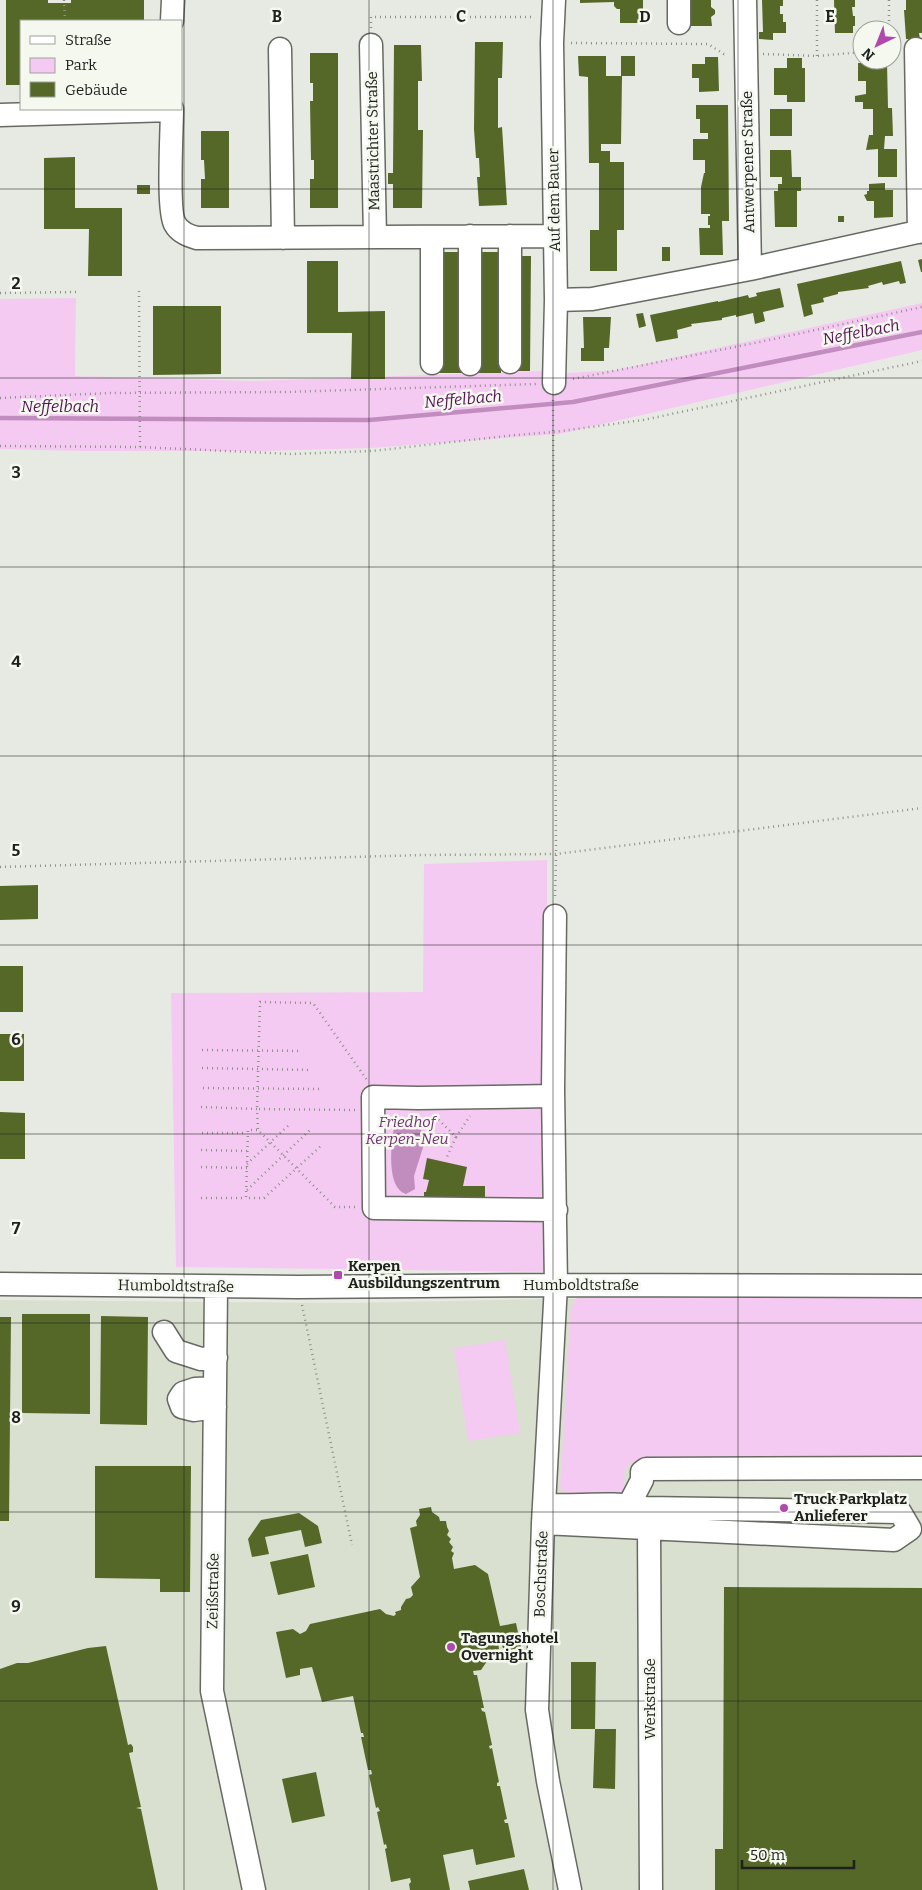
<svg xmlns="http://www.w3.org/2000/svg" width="922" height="1890" font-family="Bitter,serif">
	<rect width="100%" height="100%" fill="#e7eae2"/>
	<path fill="#dae0d0" d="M922,1297V1890H0V1300L351,1303L542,1299Z"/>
	<path fill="#f5caf2" d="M76,298L75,376L254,381L540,371L567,373L617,370L922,303V350L560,434L371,448L263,451H80L0,449V299Z
		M547,860V1272L176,1267L171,993L423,992L424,864Z
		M589,1292L922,1293V1460L634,1461C619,1470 627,1478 623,1492L618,1494L566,1493L560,1488L571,1307L577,1298Z
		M505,1340L520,1433L468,1441L454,1348Z"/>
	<path fill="#c18cbe" d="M406,1125C415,1126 423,1128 426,1138L414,1176L415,1189L406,1194C386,1188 391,1144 394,1128Z"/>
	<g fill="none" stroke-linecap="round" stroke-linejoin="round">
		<path stroke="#c18cbe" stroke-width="4.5" d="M0,418L369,420L573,402L922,332"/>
	</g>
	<path fill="#556827" d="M6,0H48V3H71V0H144V21H21V85H6Z
		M580,0H643V23H620V9H617L614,6V2L580,3Z
		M689,0H711V7L715,10V14L711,17L712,26H689Z
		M762,0H783V6H780V14H783V22H786V33H773V40L759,39V32H763Z
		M834,0H855V7H852L853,16H855V26H853V33H835Z
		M906,0H922V33H919L920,39H906L904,10H906Z
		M475,42H503L502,78H498V128L502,127L507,205L479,206L477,177H480L479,158H476L474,129Z
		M394,45H421L422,81H418V130H423L422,208H393V184H388V173H393Z
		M310,53H338V208H310V179H314V160H311L310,101H313V83H310Z
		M578,56H606V76H621V56H635V76H622L621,144H601V151H610V162H624V230H617V271H590V230H599V163H589L588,77L579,76Z
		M705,57H718L719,91L699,92V78H692V64H705Z
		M787,58H802V68H805V102H787V95H774V68H787Z
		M858,63H887L888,108H892L893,136H885L884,149H897V177H878V149L866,150L869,135H873V109H863V102H855V96L866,94V81H858Z
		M696,105H728L729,221H722L723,255H700L699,228H710V225H708V216H710V214H701V187L704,173H705V160H693V139H708V133H700V119H696Z
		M770,109H792V136H770Z
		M201,131H229V208H201V179H205L204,160H201Z
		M770,150H791L792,177H801V191H797V227H775L774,191H778V184H782V177H770Z
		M75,157V208H122V276H88L89,229H44V158Z
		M885,183V190H893V217L874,218V201H867L864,195L867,194V191H869V184Z
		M137,185H150V194H137Z
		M838,216H844V222H838Z
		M662,247H670V261H662Z
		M440,252H463V373H439Z
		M478,252H502L501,373H477Z
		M519,256H531L530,371H518Z
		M922,259V272H921L918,260Z
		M307,261H338V312L385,311V379H351L352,333H307Z
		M901,261L906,283L900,284L899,281L883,285L882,282L868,286L869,288L838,292V294L823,298L824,302L811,305L813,314L804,317L797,284Z
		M780,288L784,307L763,312L765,321L755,324L753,313L736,317V315L722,318V320L691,324L692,326L677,330L678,338L656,342L650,315L718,301V302L748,295L749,298L757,296L756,293Z
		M153,306H221V374L153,375Z
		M643,313L646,326L639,328L636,314Z
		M583,317H611L609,348H604V361H581V348H584Z
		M38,885V919L0,920V886Z
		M0,966H23V1012H0Z
		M0,1034H24V1081H0Z
		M0,1112L25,1113V1159H0Z
		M427,1158L467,1167L463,1186H485V1204L424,1203V1192H426L429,1180L423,1179Z
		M22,1314H90V1414L22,1413Z
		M101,1316L148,1317L147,1425L100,1424Z
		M0,1317H11L9,1521H0Z
		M95,1466H191L190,1592H160V1579L95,1578Z
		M431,1507L432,1512L439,1517L440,1521H446L447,1527L449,1531L447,1535L451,1539L449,1542L453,1547L451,1551L454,1553L452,1558L454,1569L475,1565L488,1574L500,1626L516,1623L521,1647L510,1650L509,1648H503L501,1643H498L499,1649L494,1651L481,1670L473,1671L474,1675H477L484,1708H481L482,1711L485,1712L492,1745L489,1746L490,1749L492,1748L499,1782L497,1783V1786H500L507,1819L504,1820L505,1823H508L515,1857L476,1865L473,1849L443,1855L450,1890H410L409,1884L411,1882L410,1878L391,1882L385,1849L387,1848L386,1844L384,1845L377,1812L380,1811L378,1807L376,1808L369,1775L372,1774L371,1770H368L361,1737H364L363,1733H361L353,1696L322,1702L312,1667L300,1669V1675L286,1678L276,1632L293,1629L300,1634L306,1631L310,1624L380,1609L386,1614L394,1616L396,1614L395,1612L401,1610V1607L406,1599L410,1598L413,1595L411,1587L420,1577L410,1528L417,1526L416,1521L420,1515L419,1509Z
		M299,1513L318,1526L322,1543L305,1547L301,1530L265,1537L269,1554L252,1557L248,1539L261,1520Z
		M308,1554L315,1587L278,1595L270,1562Z
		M724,1587L922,1588V1890H715V1849H723Z
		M106,1646L128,1745L131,1744L133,1747V1752L129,1753L141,1807L136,1808L141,1809L158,1890H0V1669L17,1663H28L88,1648Z
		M571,1662H596L595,1729H571Z
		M595,1729H616L615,1789L593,1788Z
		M316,1772L325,1816L292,1823L282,1779Z
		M524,1869L529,1890H470L468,1881Z"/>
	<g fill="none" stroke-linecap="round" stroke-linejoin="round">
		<g stroke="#676a62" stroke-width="25">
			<path id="minor" d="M554,0L552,43L556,300L554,383
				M679,0V23
				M745,0L750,269
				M172,21L173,0
				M371,45L375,237
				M280,49L283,238
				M916,49L919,232
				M172,109C172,129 167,211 175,224C180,233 189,236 197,238L555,236
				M0,115L172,110
				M556,300L592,299L750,269L922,231
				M510,362V236
				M432,363V237
				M470,364V236
				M555,916L553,1090L556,1285L543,1523L537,1710L548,1781L570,1890
				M553,1096L418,1098L373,1097L374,1208L556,1210
				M0,1284L298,1287L556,1285L922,1286
				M216,1287L212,1691L254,1890
				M164,1332L176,1351L201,1359L216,1358
				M215,1407L194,1410L182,1407L179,1399L183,1393L195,1389L215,1388
				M629,1505L642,1480V1472L646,1469L922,1468
				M646,1514L649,1528L651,1890
				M543,1523L894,1540L910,1529L900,1512L645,1508C612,1501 577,1507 544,1505"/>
		</g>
		<path stroke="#8f918b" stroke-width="2.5" stroke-dasharray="1 4" stroke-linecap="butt" d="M64,0L65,21
			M889,0V30
			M371,28V17H535
			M571,43L708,44L724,54H728
			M763,54L817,56L862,52
			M817,56V0
			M139,291L140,447
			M0,293L77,292
			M573,379L760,342L922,307
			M0,398L110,393L287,392L536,384
			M553,400L556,854L555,899
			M0,446L140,447L292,454L372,451L515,435L554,432L643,420L922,361
			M0,867L423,855L556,854L922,808
			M202,1050L302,1051
			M202,1068L311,1070
			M203,1088L319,1089
			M201,1107L257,1109L258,1130L335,1207H355
			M355,1110L257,1109L260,1002L313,1003L367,1080
			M435,1116L456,1137L446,1159
			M257,1130H248L246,1198H264L323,1144
			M202,1133H247
			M456,1137L470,1116
			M201,1150L247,1151
			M247,1164L290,1124
			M201,1167L247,1168
			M247,1190L311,1129
			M201,1198H246
			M302,1305L352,1545"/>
		<use href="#minor" stroke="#fff" stroke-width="22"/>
	</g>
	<path fill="none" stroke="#1f201d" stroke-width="1" stroke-opacity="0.55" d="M184,0V1890M369,0V1890M553,0V1890M738,0V1890M0,189H922M0,378H922M0,567H922M0,756H922M0,945H922M0,1134H922M0,1323H922M0,1512H922M0,1701H922"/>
	<g fill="#af49ad" stroke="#f4f8ef" stroke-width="2">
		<rect x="333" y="1270" width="10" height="10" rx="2.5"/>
		<circle cx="784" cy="1508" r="5"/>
		<circle cx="451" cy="1647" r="5"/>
	</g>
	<g text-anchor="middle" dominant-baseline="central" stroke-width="5" stroke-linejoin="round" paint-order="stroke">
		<g font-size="15" fill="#1f201d" stroke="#f4f8ef">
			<text transform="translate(373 141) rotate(-91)">Maastrichter Straße</text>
			<text transform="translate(748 162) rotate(-91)">Antwerpener Straße</text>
			<text transform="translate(554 200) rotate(-91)">Auf dem Bauer</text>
			<text x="581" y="1285">Humboldtstraße</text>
			<text transform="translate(176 1286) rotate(1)">Humboldtstraße</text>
			<text transform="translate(541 1574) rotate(-88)">Boschstraße</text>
			<text transform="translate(213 1591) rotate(-89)">Zeißstraße</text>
			<text transform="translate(650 1699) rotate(-90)">Werkstraße</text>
		</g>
		<g font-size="15" font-style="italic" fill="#723271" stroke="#f4f8ef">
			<text x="407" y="1122">Friedhof<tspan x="407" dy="17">Kerpen-Neu</tspan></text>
		</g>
		<g font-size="15" font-weight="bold" fill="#1f201d" stroke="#f4f8ef" text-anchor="start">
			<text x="348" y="1266">Kerpen<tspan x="348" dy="17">Ausbildungszentrum</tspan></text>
			<text x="794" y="1499">Truck Parkplatz<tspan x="794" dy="17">Anlieferer</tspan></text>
			<text x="461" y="1638">Tagungshotel<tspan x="461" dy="17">Overnight</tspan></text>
		</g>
		<g font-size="16" font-style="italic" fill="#551554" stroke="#f4f8ef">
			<text transform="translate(861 332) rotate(-11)">Neffelbach</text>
			<text transform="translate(463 399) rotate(-5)">Neffelbach</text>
			<text x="60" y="406">Neffelbach</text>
		</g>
	</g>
	<g font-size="16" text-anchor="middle" font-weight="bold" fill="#1f201d" stroke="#f4f8ef" stroke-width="5" stroke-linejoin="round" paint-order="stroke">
		<text x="277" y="22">B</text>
		<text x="461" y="22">C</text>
		<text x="645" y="22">D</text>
		<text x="830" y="22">E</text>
		<text x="16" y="289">2</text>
		<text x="16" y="478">3</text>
		<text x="16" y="667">4</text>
		<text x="16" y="856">5</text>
		<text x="16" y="1045">6</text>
		<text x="16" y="1234">7</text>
		<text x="16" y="1423">8</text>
		<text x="16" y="1612">9</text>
	</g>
	<rect x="20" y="20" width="162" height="90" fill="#f4f8ef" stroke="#9fa29b"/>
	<rect x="30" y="36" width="25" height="8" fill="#ffffff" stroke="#9fa29b"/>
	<text x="65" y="45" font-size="15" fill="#1f201d">Straße</text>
	<rect x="30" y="58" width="25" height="15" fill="#f5caf2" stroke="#9fa29b"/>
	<text x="65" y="70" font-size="15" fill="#1f201d">Park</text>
	<rect x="30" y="82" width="25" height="15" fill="#556827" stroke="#9fa29b"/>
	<text x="65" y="95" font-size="15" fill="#1f201d">Gebäude</text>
	<g transform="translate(877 45) rotate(223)"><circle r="24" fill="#f4f8ef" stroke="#9fa29b"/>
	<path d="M0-4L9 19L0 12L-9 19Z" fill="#af49ad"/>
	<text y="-8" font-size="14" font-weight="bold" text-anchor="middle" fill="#1f201d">N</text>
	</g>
	<path d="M742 1860v8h112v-8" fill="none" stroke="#1f201d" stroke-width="2.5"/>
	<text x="750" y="1860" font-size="15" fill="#1f201d" stroke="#f4f8ef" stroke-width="4" paint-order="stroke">50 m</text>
</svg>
